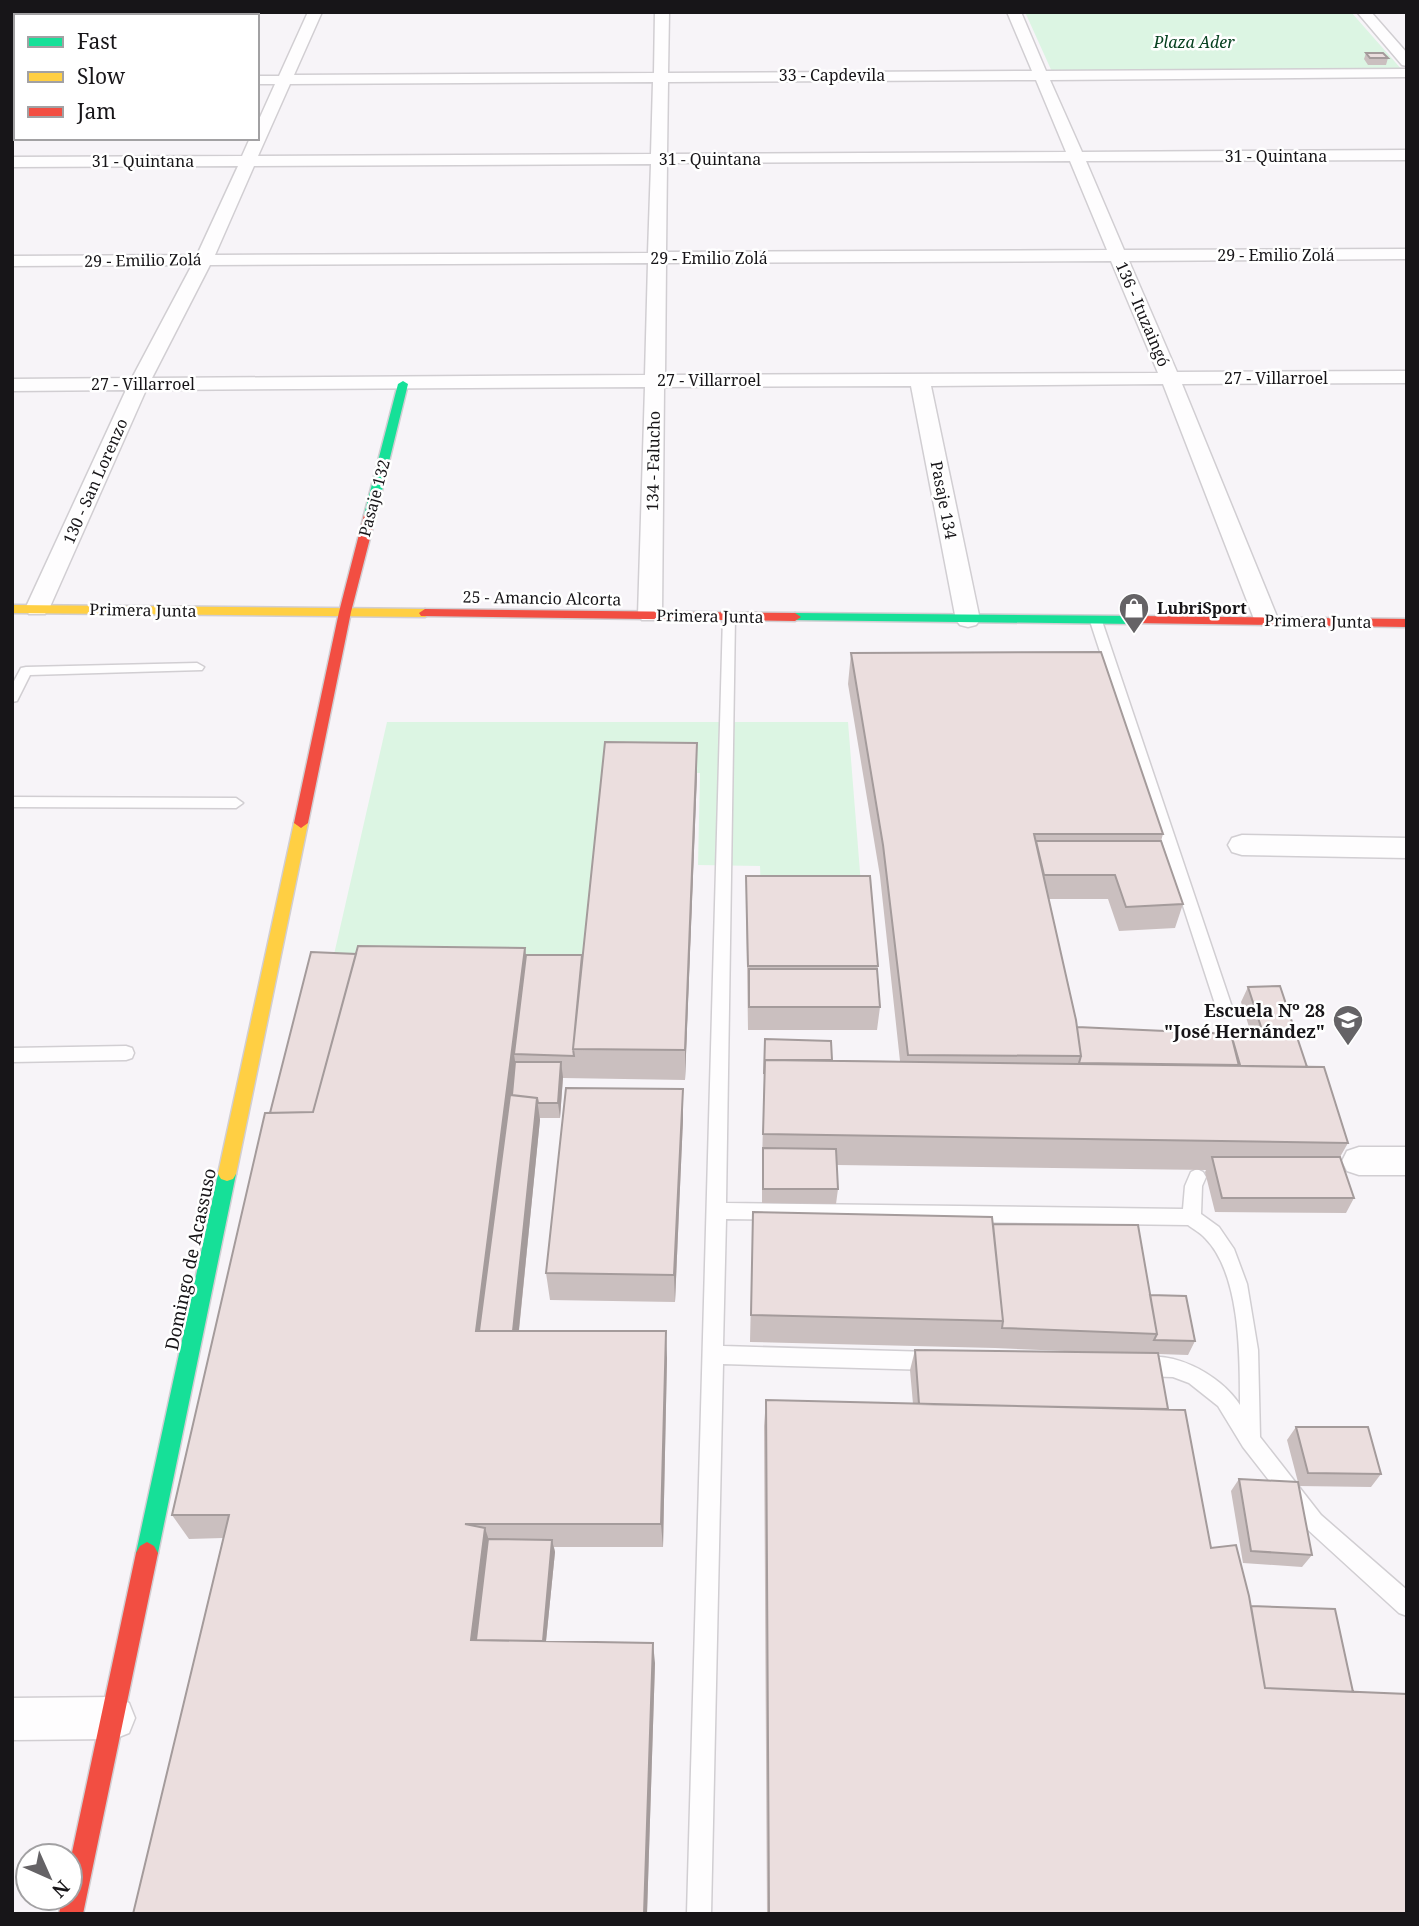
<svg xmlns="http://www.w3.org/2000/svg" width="1419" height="1926" font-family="'Noto Serif',serif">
	<rect width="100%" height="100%" fill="#f7f4f8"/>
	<path fill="#dcf5e3" d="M1025,12H1351L1403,71L1053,74Z
		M387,722H848L862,897H761L760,866L698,865L700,773L606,772L591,972H330Z"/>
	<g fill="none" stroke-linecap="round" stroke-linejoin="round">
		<g stroke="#d1ced2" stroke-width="3">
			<path id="lane" d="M729,612L735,616L726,1203L1183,1209L1185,1186L1191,1172L1197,1169L1203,1172L1206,1177L1202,1186L1201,1214L1219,1227L1234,1249L1247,1284L1258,1350L1260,1437L1321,1515L1407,1590V1616L1399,1613L1307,1529L1243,1447L1218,1406L1189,1383L1173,1377L1139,1376L1132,1373L1129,1367L1132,1361C1169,1346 1220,1374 1240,1405C1240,1358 1241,1274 1205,1238C1201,1233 1193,1229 1188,1225L726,1219L723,1346L931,1352L938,1355L941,1361L938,1367L931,1370L723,1364L711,1914H687L723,616Z
				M1096,617L1102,621L1234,1013L1232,1017H1220L1218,1013L1090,621Z
				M197,663L204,667L202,670L30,675L17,701L12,702V685L21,668L26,667Z
				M12,797L236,798L243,803L236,808L12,807Z
				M126,1046L132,1048L134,1053L132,1058L126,1060L12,1062V1048Z"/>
		</g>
		<g stroke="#d1ced2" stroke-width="3">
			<path id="street" d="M308,12H322L294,75L654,73L655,12H669L668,73L1032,71L1007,12H1021L1046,71L1407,69V77L1050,80L1082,152L1407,150V160L1086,161L1124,250L1407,249V259L1129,261L1177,372L1407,371V383L1182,384L1278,619L1274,624L1266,626L1258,624L1254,619L1163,384L931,386L980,620L976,625L968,627L960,625L956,620L911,386L664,387L662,615L658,620H642L638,615L645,387L146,390L49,609L45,614H29L25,609L126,390L12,391V379L132,378L192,265L12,266V256L197,255L238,166L12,167V157L242,156L250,138H257V124L275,84H257V76H279ZM1036,80L1066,152L667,154L668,82ZM653,82L651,154L258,156L290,84ZM1070,161L1107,250L666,252L667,163ZM651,164L648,253L215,255L254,166ZM1111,261L1158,373L665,375L666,263ZM648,263L645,375L152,378L210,265Z
				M1357,12H1371L1407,53V66L1402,65Z
				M12,76H16V84H12Z
				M1242,835L1407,838V858L1242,855L1232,852L1228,845L1232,838Z
				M1359,1147H1407V1175H1359L1347,1171L1342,1161L1347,1151Z
				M114,1697L129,1703L135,1718L129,1733L114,1739L12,1740V1698Z"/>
		</g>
		<g stroke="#d1ced2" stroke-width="3">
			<path id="fast" d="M403,381L408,384L376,515L374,517H366L364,515L398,384Z
				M795,613L1136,616L1142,620L1136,624L791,620L789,617Z
				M227,1167L233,1169L236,1174L158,1553L154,1560L147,1564L140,1560L136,1553L218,1174L221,1169Z"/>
		</g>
		<g stroke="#d1ced2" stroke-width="3">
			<path id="slow" d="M12,605L425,609L431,613L425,617L12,613Z
				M301,818L308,823L236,1174L233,1179L227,1181L221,1179L218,1174L294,823Z"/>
		</g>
		<g stroke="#d1ced2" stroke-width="3">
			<path id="jam" d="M370,512L376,515L351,612L308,823L301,828L294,823L339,612L364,515Z
				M425,609L795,613L801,617L795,621L421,616L419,613Z
				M1136,616L1407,619V627L1132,623L1130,620Z
				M147,1542L154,1546L158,1553L83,1914H59L62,1898H70V1862L136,1553L140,1546Z"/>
		</g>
		<use href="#lane" fill="#fefdfe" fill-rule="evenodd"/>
		<use href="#street" fill="#fefdfe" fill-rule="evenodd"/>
		<use href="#fast" fill="#16e098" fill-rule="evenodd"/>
		<use href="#slow" fill="#ffcf43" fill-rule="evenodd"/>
		<use href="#jam" fill="#f24e42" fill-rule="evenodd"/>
	</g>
	<path fill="#cabfbf" d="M1366,53L1388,58L1386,65H1368L1364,59Z
		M851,653L1163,834L1161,841L1183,904L1175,928L1119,931L1108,899H1049L1077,1027L1225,1033L1227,1029L1250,1030L1241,1002L1248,987L1307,1067L1348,1143L1340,1157L1354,1198L1346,1213L1215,1212L1205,1172L1206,1170L837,1165L838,1189L836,1204L762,1203V1164L765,1039L832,1060L900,1061L880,876L848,684Z
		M697,743V774L685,1080L563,1078L560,1118H540L519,1331L667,1358L663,1547H554L555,1552L546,1641L655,1663L647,1914H133L223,1538L189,1539L172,1515L270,1113L356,954L582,955Z
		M746,876L878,966L877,972L880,1007L877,1030H748L746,900Z
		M683,1089V1119L675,1302L550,1300L546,1273Z
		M753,1212L993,1224L1150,1295L1195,1341L1188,1355L1158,1354L1168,1409L1211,1548L1251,1606L1353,1692L1407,1914H767L764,1426L766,1400L913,1404L910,1370L915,1350L1089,1352L995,1348L750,1342Z
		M1296,1427L1381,1474L1371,1487L1299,1486L1287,1440Z
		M1239,1479L1312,1555L1302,1567L1243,1563L1231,1491Z"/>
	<path fill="#a49b9b" d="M697,743V774L685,1080V1050Z
		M525,948L529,979L514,1054L517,1074L485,1338L476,1331Z
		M561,1062L563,1077L560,1118L558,1103Z
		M683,1089V1119L675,1302L674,1275Z
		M537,1098L540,1120L516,1358L512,1338Z
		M666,1331L667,1358L663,1547L661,1524Z
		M485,1528L492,1550L480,1650L471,1640Z
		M552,1540L555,1552L544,1661L542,1651Z
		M653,1643L655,1663L647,1914H644Z"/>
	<path fill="#ebdede" stroke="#a49b9b" stroke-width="2" d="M1366,53H1383L1388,58H1370Z
		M1101,652L1163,834H1034L1076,1020L1081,1056L908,1055L883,845L851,653Z
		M605,742L697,743L685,1050L573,1049Z
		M1036,841H1161L1183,904L1126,907L1115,875H1044Z
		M746,876H870L878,966H748Z
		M358,946L525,948L476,1331H666L661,1524H465L485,1528L471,1640L653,1643L644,1914H133L229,1515H172L265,1113L313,1112Z
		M311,952L356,954L313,1112L270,1113Z
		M526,955H582L573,1049L574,1056L514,1054Z
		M749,969H877L880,1007H749Z
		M1280,986L1307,1067L1239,1066L1231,1034L1228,1033L1227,1029L1262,1030L1248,987Z
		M1077,1027L1231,1034L1240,1065L1079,1063L1081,1056Z
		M765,1039L831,1041L832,1060H765L764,1074Z
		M765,1060L1324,1067L1348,1143L763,1134Z
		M515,1062H561L558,1103H538L537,1098L512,1095Z
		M566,1088L683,1089L674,1275L546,1273Z
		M510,1095L537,1098L513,1331H479Z
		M763,1148L836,1149L838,1189H763Z
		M1212,1157H1340L1354,1198H1222Z
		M753,1212L992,1217L1003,1321L751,1315Z
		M993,1224L1138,1225L1157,1334L1002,1328L1003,1321Z
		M1150,1295L1186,1296L1195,1341L1154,1340L1157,1334Z
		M915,1350L1158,1353L1168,1409L919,1404Z
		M766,1400L1185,1410L1211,1548L1236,1545L1249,1596L1265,1688L1407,1694V1914H769Z
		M1296,1427H1368L1381,1474L1308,1473Z
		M1239,1479L1298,1482L1312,1555L1251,1551Z
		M488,1539L552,1540L543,1641L476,1640Z
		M1251,1606L1335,1609L1353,1692L1265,1688Z"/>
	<defs>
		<g id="shop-pin" transform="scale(1.575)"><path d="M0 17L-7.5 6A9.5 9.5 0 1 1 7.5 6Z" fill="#656366" stroke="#fff"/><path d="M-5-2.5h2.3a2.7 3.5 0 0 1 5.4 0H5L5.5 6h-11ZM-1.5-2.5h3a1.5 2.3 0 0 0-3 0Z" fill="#fff"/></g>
		<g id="school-pin" transform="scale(1.575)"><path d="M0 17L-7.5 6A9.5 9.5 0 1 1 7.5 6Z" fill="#656366" stroke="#fff"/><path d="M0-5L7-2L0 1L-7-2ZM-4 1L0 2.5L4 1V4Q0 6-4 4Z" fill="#fff"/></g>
	</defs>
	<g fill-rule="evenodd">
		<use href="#shop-pin" x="1134" y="608"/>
		<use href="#school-pin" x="1348" y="1020"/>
	</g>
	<g text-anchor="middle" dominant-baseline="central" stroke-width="5" stroke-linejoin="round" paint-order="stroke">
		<g font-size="16" font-style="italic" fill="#074120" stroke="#fff">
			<text x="1194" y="42">Plaza Ader</text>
		</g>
		<g font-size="16" fill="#171518" stroke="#fff">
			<text x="832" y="75">33 - Capdevila</text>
			<text x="1276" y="156">31 - Quintana</text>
			<text x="710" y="159">31 - Quintana</text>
			<text x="143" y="161">31 - Quintana</text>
			<text x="1276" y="255">29 - Emilio Zolá</text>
			<text x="709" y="258">29 - Emilio Zolá</text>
			<text transform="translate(143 260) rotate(-1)">29 - Emilio Zolá</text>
			<text transform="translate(1143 314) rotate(67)">136 - Ituzaingó</text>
			<text x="1276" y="378">27 - Villarroel</text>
			<text x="709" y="380">27 - Villarroel</text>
			<text x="143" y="384">27 - Villarroel</text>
			<text transform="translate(653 461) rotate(-89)">134 - Falucho</text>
			<text transform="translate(95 481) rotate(-66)">130 - San Lorenzo</text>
			<text transform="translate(374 498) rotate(-75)">Pasaje 132</text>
			<text transform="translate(944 500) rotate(79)">Pasaje 134</text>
			<text transform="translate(542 598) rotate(1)">25 - Amancio Alcorta</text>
			<text transform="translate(143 610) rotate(1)">Primera Junta</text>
			<text transform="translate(710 616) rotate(1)">Primera Junta</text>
			<text transform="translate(1318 621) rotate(1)">Primera Junta</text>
		</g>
		<g font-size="16" font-weight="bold" fill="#171518" stroke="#fff" text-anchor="start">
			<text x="1157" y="608">LubriSport</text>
		</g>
		<g font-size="18" font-weight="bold" fill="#171518" stroke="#fff" text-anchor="end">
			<text x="1325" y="1010">Escuela Nº 28<tspan x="1325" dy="21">"José Hernández"</tspan></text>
		</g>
		<g font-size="18" fill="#171518" stroke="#fff">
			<text transform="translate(190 1259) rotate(-78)">Domingo de Acassuso</text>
		</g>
	</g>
	<rect width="1419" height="1926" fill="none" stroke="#171518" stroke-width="28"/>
	<rect x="14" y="14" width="245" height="126" fill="#ffffff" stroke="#a2a1a3" stroke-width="2"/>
	<rect x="28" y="37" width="35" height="10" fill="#16e098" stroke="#a2a1a3" stroke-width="2"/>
	<text x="77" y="49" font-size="21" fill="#171518">Fast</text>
	<rect x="28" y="72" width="35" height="10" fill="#ffcf43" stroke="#a2a1a3" stroke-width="2"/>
	<text x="77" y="84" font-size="21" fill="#171518">Slow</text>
	<rect x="28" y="107" width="35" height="10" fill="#f24e42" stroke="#a2a1a3" stroke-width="2"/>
	<text x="77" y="119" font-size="21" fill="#171518">Jam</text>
	<g transform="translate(49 1877) rotate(135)"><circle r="33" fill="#ffffff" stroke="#a2a1a3" stroke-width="2"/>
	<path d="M0-5L12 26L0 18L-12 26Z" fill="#656366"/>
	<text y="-10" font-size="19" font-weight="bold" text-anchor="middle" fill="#171518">N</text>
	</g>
</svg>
